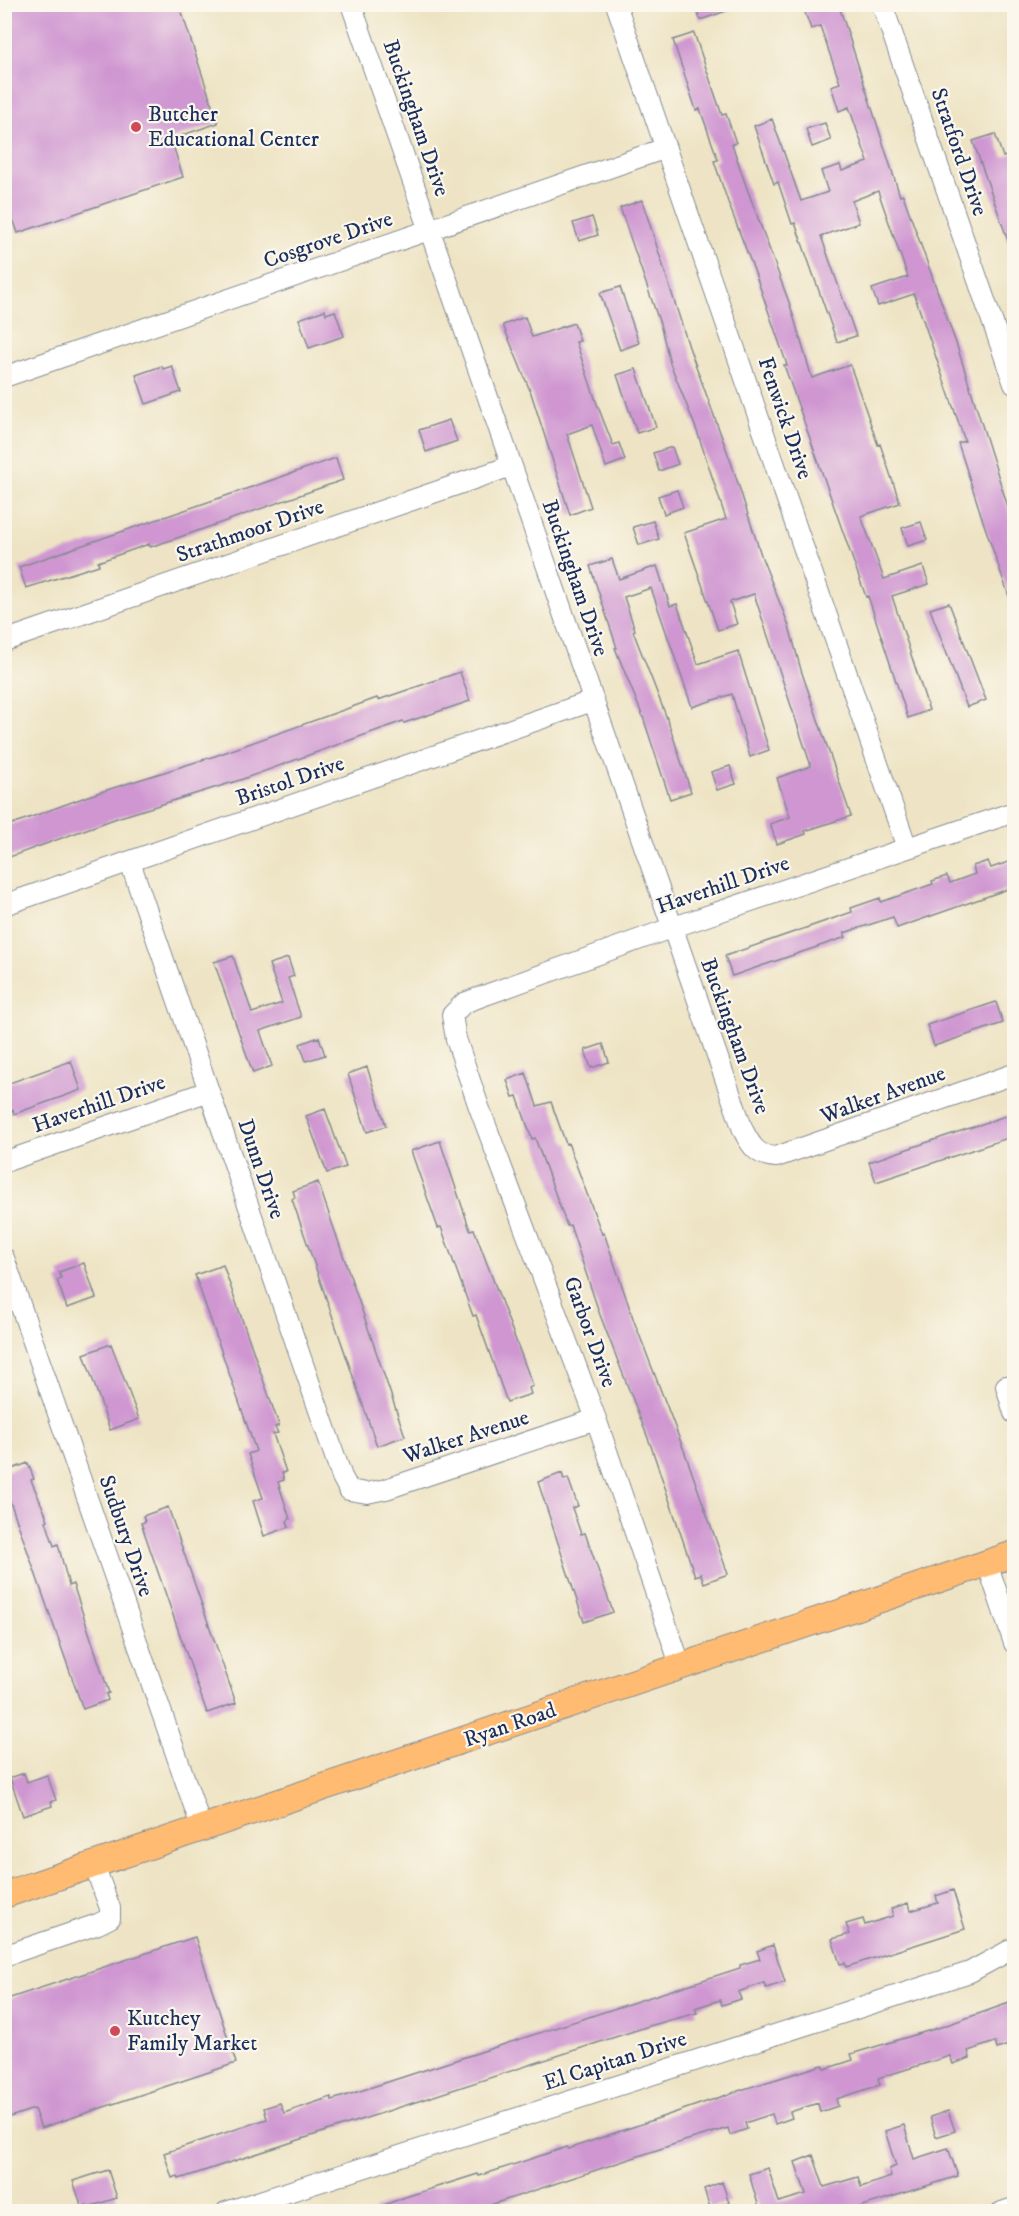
<svg xmlns="http://www.w3.org/2000/svg" width="1019" height="2216" font-family="'IM FELL DW Pica',serif">
	<rect width="100%" height="100%" fill="#fbf7ec"/>
	<filter id="ink" filterUnits="userSpaceOnUse"><feTurbulence type="fractalNoise" baseFrequency=".0167" numOctaves="2"/><feDisplacementMap in="SourceGraphic" scale="12" xChannelSelector="R" yChannelSelector="G"/><feConvolveMatrix kernelMatrix="1 2 1 2 8 2 1 2 1" color-interpolation-filters="sRGB"/></filter>
	<filter id="wash" filterUnits="userSpaceOnUse"><feTurbulence type="fractalNoise" baseFrequency=".008" numOctaves="4" result="noise"/><feDisplacementMap in="SourceGraphic" scale="24" xChannelSelector="R" yChannelSelector="G"/><feGaussianBlur stdDeviation="1.35" result="paint"/><feColorMatrix in="noise" values="0 0 0 0 0 0 0 0 0 0 0 0 0 0 0 0 0 1.4 0 .05"/><feComposite in="paint" operator="in"/></filter>
	<g filter="url(#wash)">
		<rect width="100%" height="100%" fill="#eee4c5"/>
		<g id="blocks">
			<path fill="#cf96d1" d="M4,4H179L218,123L171,139L183,177L18,233L4,193Z
				M695,4H738V7L700,20Z
				M802,4H838L843,18L900,196L903,195L957,346L1014,526V605H1012L984,524L958,443L965,441L914,294L878,306L872,289L908,277L878,191L852,201L859,223L821,236L856,336L837,342L795,223L792,224L778,182L774,184L754,126L772,119L801,201L828,192L821,171L840,165L842,171L868,162L849,107L839,111L831,86L840,83L820,26L811,29Z
				M694,33L722,115L726,114L736,143L732,144L745,183L790,305L812,378L850,365L878,445L880,444L900,503L861,516L884,579L923,566L929,584L892,596L929,710L908,718L868,596L866,597L784,365H787L755,273L728,202L714,161L718,160L700,109L696,110L673,40Z
				M825,123L831,140L812,147L806,129Z
				M995,134L1003,157L1014,153L1013,255L973,141Z
				M642,200L689,347L732,465L762,558L789,626L801,670L851,816L805,831L806,834L777,844L770,824L790,817L777,778L811,766L754,594L730,602L737,624L718,630L684,533L726,519L697,431L670,363L660,324L620,208Z
				M592,217L598,235L579,241L573,223Z
				M620,287L639,343L620,350L600,293Z
				M325,310L326,314L335,311L344,336L309,348L299,319Z
				M525,317L532,337L574,323L580,341L576,342L597,404L613,445L619,443L625,460L606,467L592,425L567,434L591,507L570,515L531,393L503,325Z
				M162,366L163,369L172,366L181,392L146,404L136,375Z
				M636,369L656,427L637,433L617,375Z
				M449,420L457,441L426,452L419,430Z
				M672,447L678,464L659,471L653,453Z
				M336,458L343,480L180,537L150,547L149,544L98,562L99,565L26,588L19,567Z
				M677,490L683,507L664,514L658,496Z
				M653,521L659,539L639,545L633,527Z
				M921,522L927,540L908,546L902,528Z
				M612,559L619,579L657,566L670,606L677,604L698,664L738,651L769,750L750,757L732,694L692,707L651,588L624,597L635,630L633,631L668,721L691,792L670,799L643,717L615,648H617L590,566Z
				M949,603L986,700L967,707L930,609Z
				M460,672L470,701L404,723L403,721L240,780L117,818L4,859V827L91,795L215,756L377,698L378,700Z
				M730,766L736,784L717,790L711,772Z
				M988,861L991,868L1011,861L1014,872V887L897,928L893,917L844,933L846,937L732,976L725,956L852,912L851,908L880,898L881,902L933,884L932,881L947,876L950,883L975,874L973,866Z
				M233,956L252,1013L282,1003L269,964L288,958L294,976L288,978L301,1017L260,1031L272,1066L253,1073L214,962Z
				M996,1002L1003,1023L934,1046L927,1025Z
				M319,1037L325,1055L306,1061L300,1044Z
				M603,1044L609,1062L591,1068L585,1050Z
				M71,1061L81,1090L14,1114L13,1110L4,1113V1085Z
				M367,1067L386,1126L367,1132L348,1074Z
				M526,1073L537,1106L551,1102L566,1144L568,1143L602,1234L604,1233L634,1321L685,1453L728,1574L704,1583L701,1574L695,1576L651,1446L600,1315L570,1225L567,1226L535,1138L532,1139L517,1096L513,1097L507,1080Z
				M325,1109L346,1167L327,1173L306,1116Z
				M1014,1113V1136L876,1182L869,1162Z
				M440,1141L470,1230L474,1229L533,1386L529,1388L531,1394L507,1402L476,1315L473,1316L441,1227L438,1228L411,1151Z
				M318,1182L405,1436L377,1446L292,1199L295,1197L293,1191Z
				M84,1263L96,1298L67,1308L57,1280L61,1278L59,1272Z
				M223,1265L279,1425L275,1427L278,1433L273,1434L286,1472L282,1473L284,1480L278,1482L290,1519L287,1521L289,1527L264,1536L253,1501L263,1498L248,1454L256,1451L195,1275Z
				M111,1344L139,1419L110,1430L84,1354Z
				M28,1463L34,1479L31,1480L48,1520L46,1521L54,1546L58,1544L69,1586L73,1584L109,1693L106,1694L108,1700L83,1709L4,1484V1472Z
				M562,1473L564,1480L568,1478L578,1506L572,1508L581,1534L585,1533L613,1612L584,1622L538,1482Z
				M168,1507L236,1703L207,1713L141,1523L145,1522L143,1516Z
				M24,1773L27,1782L47,1775L56,1800L51,1802L52,1806L23,1816L10,1778Z
				M953,1890L965,1929L846,1967L845,1963L840,1964L832,1939L850,1934L846,1924L863,1919L865,1925L893,1916L891,1909L908,1903L910,1911L938,1903L936,1896Z
				M195,1937L236,2063L41,2128L34,2109L4,2119V2000Z
				M773,1945L785,1982L766,1988L764,1983L738,1992L741,1999L722,2005L720,2000L695,2008L697,2013L649,2026L179,2179L178,2176L172,2178L164,2153L267,2119L264,2108L280,2103L284,2113L331,2097L332,2100L740,1968V1965L760,1959L757,1951Z
				M1012,2002L1014,2009V2043L997,2049L995,2042L968,2051L970,2058L953,2064L950,2056L878,2078L880,2085L836,2099L838,2106L820,2112L818,2103L790,2112L792,2118L775,2124L772,2114L745,2123L747,2129L730,2135L728,2128L681,2142L472,2211H375L374,2209L405,2197L478,2174L479,2176L567,2147L568,2149L744,2089L823,2065L825,2069L853,2060L851,2054L941,2027Z
				M948,2111L955,2131L936,2137L930,2117Z
				M904,2125L914,2159L948,2148L958,2176L847,2211H760L749,2174L768,2168L779,2202L806,2194L795,2162L813,2155L824,2187L858,2177L861,2187L891,2177L889,2169L896,2166L885,2131Z
				M108,2170L117,2198L88,2207L87,2205L82,2207L73,2181Z
				M722,2182L729,2202L710,2208L704,2189Z"/>
		</g>
	</g>
	<g filter="url(#ink)">
		<use href="#blocks" fill-opacity="0" stroke="#848a92" stroke-width="1.5"/>
		<g fill="none" stroke-linecap="round" stroke-linejoin="round">
			<g stroke="#848a92" stroke-width="22">
				<path id="minor" d="M351,4L743,1130C751,1146 757,1156 776,1157L1014,1074
					M616,4L907,848
					M882,4L1014,384
					M4,377L666,148
					M4,641L511,466
					M130,862L342,1477L349,1490L367,1493L386,1489L596,1419
					M4,905L592,701
					M4,1162L209,1091
					M4,1258L202,1829
					M1006,1386L1014,1413
					M987,1563L1014,1643
					M681,1667L596,1419L479,1107L456,1039L452,1015L464,1003L480,997L671,928L1014,812
					M4,1956L98,1924L110,1918V1908L94,1865
					M226,2212L970,1972L1014,1948
					M1002,2212L1014,2208"/>
			</g>
			<g stroke="#848a92" stroke-width="28">
				<path id="major" d="M4,1895L1014,1554"/>
			</g>
			<use href="#minor" stroke="#fff" stroke-width="20"/>
			<use href="#major" stroke="#ffbb71" stroke-width="26"/>
		</g>
	</g>
	<g fill="#d1495b" stroke="#fbf7ec" stroke-width="2">
		<circle cx="136" cy="127" r="6"/>
		<circle cx="115" cy="2031" r="6"/>
	</g>
	<g text-anchor="middle" dominant-baseline="central" stroke-width="4.5" stroke-linejoin="round" paint-order="stroke">
		<g font-size="22" fill="#1b2f5e" stroke="#fbf7ec" text-anchor="start">
			<text x="148" y="114">Butcher<tspan x="148" dy="25">Educational Center</tspan></text>
			<text x="127" y="2018">Kutchey<tspan x="127" dy="25">Family Market</tspan></text>
		</g>
		<g font-size="22" fill="#1b2f5e" stroke="#fbf7ec">
			<text transform="translate(416 118) rotate(71)">Buckingham Drive</text>
			<text transform="translate(959 152) rotate(71)">Stratford Drive</text>
			<text transform="translate(328 240) rotate(-19)">Cosgrove Drive</text>
			<text transform="translate(785 418) rotate(71)">Fenwick Drive</text>
			<text transform="translate(250 531) rotate(-19)">Strathmoor Drive</text>
			<text transform="translate(575 578) rotate(71)">Buckingham Drive</text>
			<text transform="translate(290 781) rotate(-19)">Bristol Drive</text>
			<text transform="translate(723 885) rotate(-19)">Haverhill Drive</text>
			<text transform="translate(735 1036) rotate(70)">Buckingham Drive</text>
			<text transform="translate(883 1095) rotate(-20)">Walker Avenue</text>
			<text transform="translate(99 1104) rotate(-19)">Haverhill Drive</text>
			<text transform="translate(261 1169) rotate(71)">Dunn Drive</text>
			<text transform="translate(590 1332) rotate(70)">Garbor Drive</text>
			<text transform="translate(466 1437) rotate(-18)">Walker Avenue</text>
			<text transform="translate(126 1536) rotate(71)">Sudbury Drive</text>
			<text transform="translate(510 1725) rotate(-19)">Ryan Road</text>
			<text transform="translate(615 2061) rotate(-18)">El Capitan Drive</text>
		</g>
	</g>
	<rect width="1019" height="2216" fill="none" stroke="#fbf7ec" stroke-width="24"/>
</svg>
